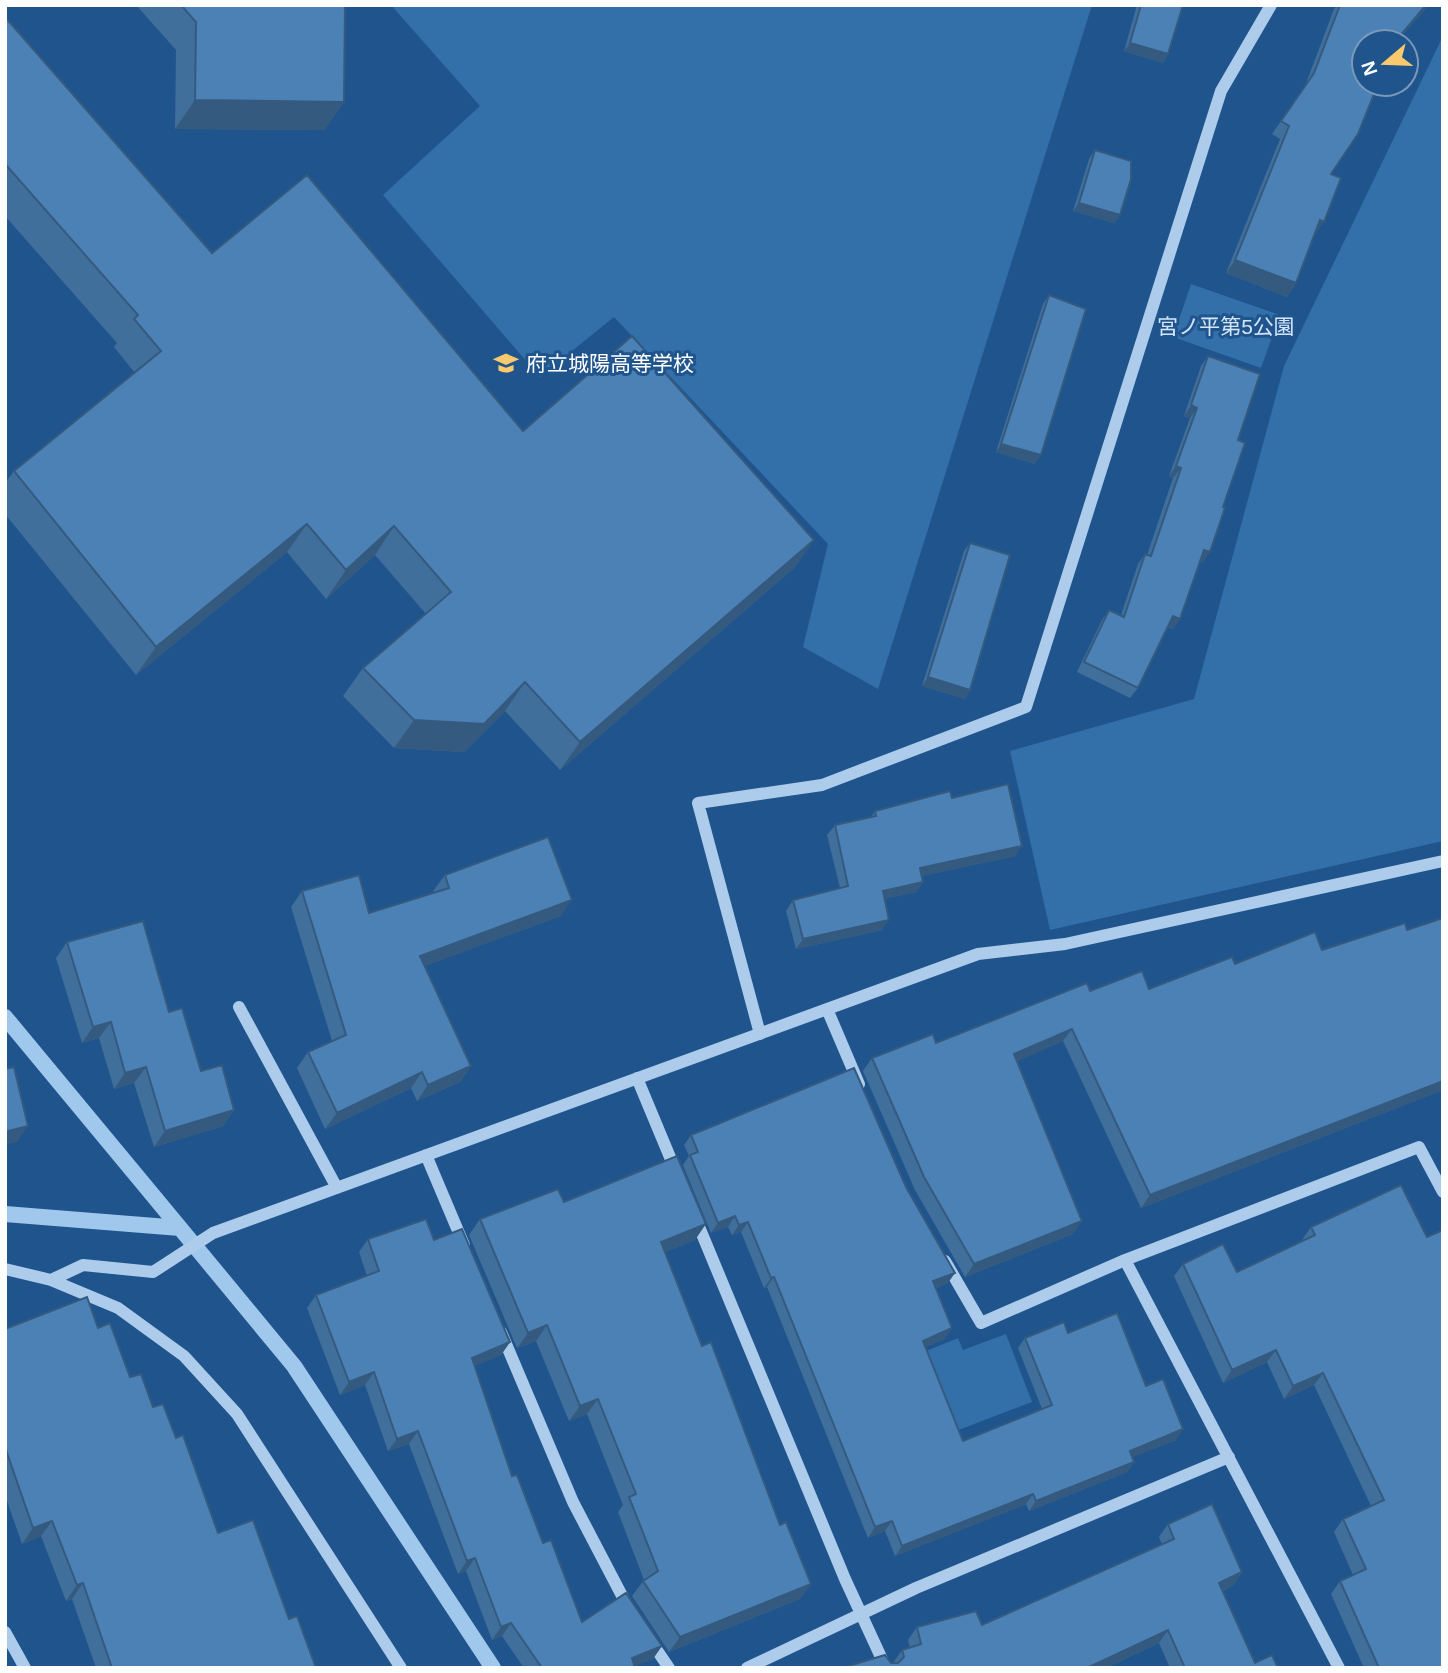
<svg xmlns="http://www.w3.org/2000/svg" width="1448" height="1673" font-family="Helvetica,'Noto Sans JP',sans-serif">
	<rect width="100%" height="100%" fill="#20548c"/>
	<path fill="#336fa9" d="M391,5H1092L878,689L803,647L828,544L614,317L540,377L383,195L480,106Z
		M1443,36V841L1050,930L1010,751L1194,699L1284,366Z
		M1191,284L1280,315L1261,368L1173,337Z
		M1006,1334L1032,1402L956,1431L926,1351L958,1338L963,1350Z"/>
	<g fill="none" stroke-linecap="round" stroke-linejoin="round">
		<path stroke="#a0c8ed" stroke-width="16" d="M5,1017L180,1228
			M5,1214L180,1228L294,1366L493,1668"/>
		<path stroke="#adccec" stroke-width="12" d="M239,1007L337,1188
			M827,1009L859,1084
			M760,1034L698,803L822,785L1026,707L1221,91L1271,5
			M637,1078L677,1174
			M426,1155L464,1245
			M695,1217L845,1579L886,1668
			M1125,1260L1339,1668
			M945,1261L981,1323L1125,1260L1419,1147L1443,1192
			M5,1269L51,1280L118,1308L184,1356L237,1414L401,1668
			M51,1280L83,1265L153,1272L213,1233L978,954L1065,944L1443,861
			M501,1332L573,1502L630,1611
			M5,1632L25,1668
			M648,1637L669,1668
			M747,1668L916,1588L1229,1457"/>
	</g>
	<path fill="#416f9c" d="M136,5H345L344,102L324,130L175,129L176,50Z
		M1137,5H1183L1168,54L1163,63L1124,51Z
		M1337,5H1429L1396,42H1364L1315,235L1296,283L1287,297L1226,273L1280,139L1272,134L1305,86L1334,9Z
		M5,17L212,253L523,431L814,540L794,568L560,770L505,711L464,752L394,748L343,696L363,668L426,614L375,555L326,599L287,552L136,675L5,514V483L14,471L135,373L114,347L117,343L5,216Z
		M1095,150L1120,215L1114,223L1073,211L1089,159Z
		M1049,295L1035,464L996,452L1043,304Z
		M1208,356L1238,440L1203,562L1200,561L1173,629L1167,627L1138,688L1130,698L1077,672L1102,620L1109,610L1121,615L1138,564L1145,554L1147,555L1173,478L1169,476L1190,418L1184,416L1201,366Z
		M970,543V690L965,699L922,686L964,551Z
		M952,798L1015,856L922,876L923,882L916,892L884,899L882,930L796,949L786,911L793,900L840,888L827,835L835,825L871,817L875,811Z
		M445,875L561,916L424,966L471,1066L460,1082L417,1101L411,1088L325,1129L297,1068L308,1052L332,1041L291,907L302,891L369,913L434,893L433,891Z
		M1443,918V1090L1141,1208L1063,1041L1017,1061L1073,1234L965,1277L915,1190L863,1071L872,1058L936,1043L1090,991L1149,989L1235,964L1322,950L1407,930Z
		M67,942L169,1012L201,1071L234,1110L223,1126L154,1147L134,1083L114,1089L99,1038L82,1043L56,958Z
		M691,1135L948,1283L936,1288L945,1339L925,1347L963,1441L1042,1409L1018,1348L1025,1338L1068,1333L1146,1386L1176,1440L1132,1457L1134,1462L1127,1472L1029,1511L1026,1504L895,1556L885,1531L868,1538L767,1287L764,1288L741,1232L732,1235L728,1227L711,1233L683,1165L689,1156L684,1145Z
		M564,1202L695,1240L665,1252L702,1346L780,1525L811,1584L800,1599L669,1652L632,1596L644,1580L618,1512L623,1505L587,1414L569,1421L536,1341L517,1348L469,1235L480,1219Z
		M1311,1227L1427,1237L1443,1668H1364L1331,1594L1340,1581L1353,1575L1334,1532L1343,1519L1371,1506L1314,1385L1284,1399L1267,1362L1223,1383L1174,1276L1183,1264L1237,1272L1302,1241V1240Z
		M368,1239L434,1240L510,1342L501,1355L474,1366L512,1476L543,1543L582,1622L653,1659L634,1666L635,1668H524L502,1636L492,1640L466,1571L458,1574L409,1444L388,1451L365,1385L340,1395L307,1308L316,1295L367,1276L359,1252Z
		M98,1328L130,1377L176,1438L218,1533L289,1619L316,1668H96L72,1599L66,1601L41,1536L22,1544L5,1495V1329Z
		M1212,1504L1242,1572L1233,1585L1222,1591L1255,1663L1272,1655L1278,1668H1170L1159,1643L1106,1668H842L885,1655L891,1663H893L902,1650L910,1647L908,1640L917,1627L976,1611L982,1625L1162,1544L1159,1537L1168,1524Z"/>
	<path fill="#355a7f" d="M1426,5H1429L1396,42H1394Z
		M1130,43L1168,54L1163,63L1124,51Z
		M195,100L344,102L324,130L175,129Z
		M1079,203L1120,215L1114,223L1073,211Z
		M1320,220L1324,222L1315,235L1311,233Z
		M1235,260L1296,283L1287,297L1226,273Z
		M1191,405L1197,408L1190,418L1184,416Z
		M1001,444L1041,455L1035,464L996,452Z
		M1176,466L1181,468L1173,478L1169,476Z
		M307,524L287,552L136,675L156,647Z
		M394,526L375,555L326,599L346,570Z
		M814,540L794,568L560,770L580,742Z
		M1204,550L1210,552L1203,562L1197,560Z
		M1173,616L1180,619L1173,629L1166,626Z
		M928,677L970,690L965,699L922,686Z
		M525,682L505,711L464,752L394,748L414,720Z
		M1022,846L1015,856L913,878L920,868Z
		M923,882L916,892L875,901L883,891Z
		M572,900L561,916L409,972L420,956Z
		M889,920L882,930L796,949L803,939Z
		M111,1022L99,1038L82,1043L93,1027Z
		M1072,1029L1063,1041L1005,1067L1014,1054Z
		M471,1066L460,1082L417,1101L428,1085Z
		M146,1067L134,1083L114,1089L125,1073Z
		M422,1072L411,1088L325,1129L337,1113Z
		M1443,1081V1090L1141,1208L1150,1195Z
		M234,1110L223,1126L154,1147L165,1131Z
		M28,1126L17,1142L5,1145V1132Z
		M735,1216L728,1227L711,1233L718,1223Z
		M1082,1221L1073,1234L965,1277L974,1264Z
		M748,1222L741,1232L732,1235L739,1225Z
		M706,1224L695,1240L650,1258L661,1242Z
		M955,1273L948,1283L926,1292L933,1281Z
		M774,1277L767,1287L764,1288L771,1278Z
		M547,1325L536,1341L517,1348L528,1333Z
		M952,1328L945,1339L916,1351L923,1341Z
		M510,1342L501,1355L463,1371L472,1358Z
		M1276,1350L1267,1362L1223,1383L1232,1370Z
		M374,1372L365,1385L340,1395L349,1382Z
		M1323,1373L1314,1385L1284,1399L1293,1386Z
		M598,1399L587,1414L569,1421L580,1406Z
		M1183,1429L1176,1440L1123,1461L1130,1451Z
		M418,1431L409,1444L388,1451L397,1439Z
		M1134,1462L1127,1472L1029,1511L1036,1501Z
		M1033,1494L1026,1504L895,1556L902,1546Z
		M52,1521L41,1536L22,1544L33,1528Z
		M892,1521L885,1531L868,1538L875,1527Z
		M475,1558L466,1571L458,1574L467,1561Z
		M1242,1572L1233,1585L1210,1596L1219,1583Z
		M83,1583L72,1599L66,1601L77,1585Z
		M811,1584L800,1599L669,1652L680,1637Z
		M511,1623L502,1636L492,1640L501,1627Z
		M1168,1630L1159,1643L1106,1668H1087Z
		M662,1646L653,1659L631,1668L632,1658Z"/>
	<path fill="#4c81b5" stroke="#355a7f" stroke-width="2" d="M181,5H345L344,102L195,100L196,22Z
		M1141,5H1183L1168,54L1130,43Z
		M1340,5H1426L1395,42H1364V84H1378L1358,134L1331,174L1341,178L1324,222L1320,220L1296,283L1235,260L1289,126L1281,121L1314,73Z
		M5,17L212,253L307,175L523,431L632,336L814,540L580,742L525,682L484,724L414,720L363,668L451,592L394,526L346,570L307,524L156,647L14,471L161,351L134,319L138,315L6,165L5,166Z
		M1095,150L1131,161V179L1120,215L1079,203Z
		M1049,295L1086,309L1041,455L1001,444Z
		M1208,356L1260,374L1238,440L1245,443L1223,507L1225,508L1210,552L1204,550L1180,619L1173,616L1138,688L1084,662L1109,610L1124,617L1145,554L1151,556L1181,468L1176,466L1197,408L1191,405Z
		M970,543L1010,555L970,690L928,677Z
		M1008,784L1022,846L920,868L923,882L883,891L889,920L803,939L793,900L848,886L835,825L876,816L875,811L950,791L952,798Z
		M548,837L572,900L420,956L471,1066L428,1085L422,1072L337,1113L308,1052L346,1035L302,891L359,875L369,913L449,888L445,875Z
		M1443,918V1081L1150,1195L1072,1029L1014,1054L1082,1221L974,1264L924,1177L872,1058L933,1034L936,1043L1087,983L1090,991L1142,971L1149,989L1232,957L1235,964L1315,932L1322,950L1405,923L1407,930Z
		M143,921L169,1012L182,1008L201,1071L222,1065L234,1110L165,1131L146,1067L125,1073L111,1022L93,1027L67,942Z
		M14,1067L28,1126L5,1132V1069Z
		M854,1068L906,1187L955,1273L933,1281L952,1328L923,1341L963,1441L1052,1405L1025,1338L1064,1322L1068,1333L1117,1313L1146,1386L1163,1379L1183,1429L1130,1451L1134,1462L1036,1501L1033,1494L902,1546L892,1521L875,1527L774,1277L771,1278L748,1222L739,1225L735,1216L718,1223L690,1155L698,1152L691,1135Z
		M677,1156L706,1224L661,1242L702,1346L711,1342L780,1525L786,1522L811,1584L680,1637L643,1581L658,1571L629,1497L636,1494L598,1399L580,1406L547,1325L528,1333L480,1219L558,1189L564,1202Z
		M1401,1185L1427,1237L1443,1230V1668H1379L1340,1581L1366,1569L1343,1519L1384,1500L1323,1373L1293,1386L1276,1350L1232,1370L1183,1264L1223,1244L1237,1272L1315,1235L1311,1227Z
		M426,1219L434,1240L462,1229L510,1342L472,1358L512,1476L517,1475L543,1543L551,1540L582,1622L626,1593L662,1646L632,1658L635,1668H542L511,1623L501,1627L475,1558L467,1561L418,1431L397,1439L374,1372L349,1382L316,1295L379,1271L368,1239Z
		M87,1297L98,1328L110,1323L130,1377L141,1374L153,1407L163,1404L176,1438L183,1435L218,1533L253,1520L289,1619L297,1616L316,1668H112L83,1583L77,1585L52,1521L33,1528L5,1447V1329Z
		M1212,1504L1242,1572L1219,1583L1255,1663L1272,1655L1278,1668H1185L1168,1630L1087,1668H842L885,1655L891,1663H898L904,1657L902,1650L921,1644L917,1627L976,1611L982,1625L1174,1539L1168,1524Z"/>
	<defs>
		<g id="school-bare" transform="scale(1.89)"><path d="M0-5L7-2L0 1L-7-2ZM-4 1L0 2.5L4 1V4Q0 6-4 4Z" fill="#f9ca6d" stroke="#20548c" stroke-width="2.5" paint-order="stroke"/></g>
	</defs>
	<g fill-rule="evenodd">
		<use href="#school-bare" x="506" y="363"/>
	</g>
	<g text-anchor="middle" dominant-baseline="central" stroke-width="6" stroke-linejoin="round" paint-order="stroke">
		<g font-size="21" fill="#d2e5f9" stroke="#20548c">
			<text x="1226" y="326">宮ノ平第5公園</text>
		</g>
		<g font-size="21" fill="#fff" stroke="#20548c" text-anchor="start">
			<text x="526" y="363">府立城陽高等学校</text>
		</g>
	</g>
	<rect width="1448" height="1673" fill="none" stroke="#ffffff" stroke-width="14"/>
	<g transform="translate(1385 63) rotate(251)"><circle r="33" fill="#20548c" stroke="#7998ba" stroke-width="2"/>
	<path d="M0-5L12 26L0 18L-12 26Z" fill="#f9ca6d"/>
	<text y="-10" font-size="19" font-weight="bold" text-anchor="middle" fill="#ffffff">N</text>
	</g>
</svg>
